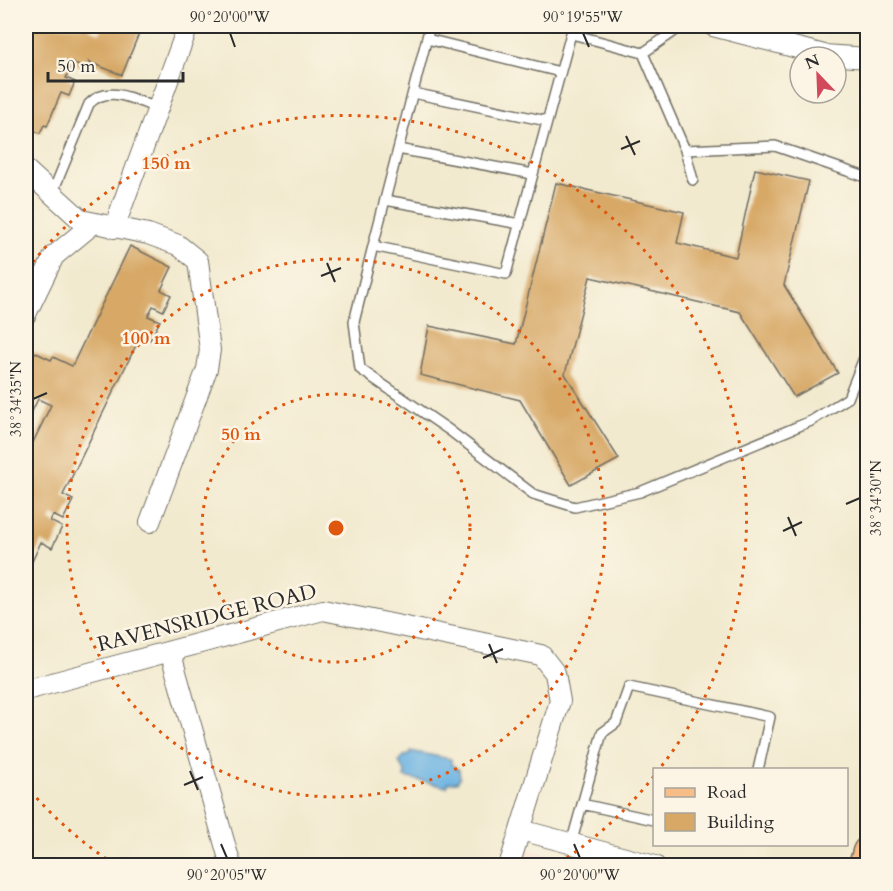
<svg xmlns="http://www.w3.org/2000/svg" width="893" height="891" font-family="Cardo,serif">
	<rect width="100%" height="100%" fill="#fcf5e5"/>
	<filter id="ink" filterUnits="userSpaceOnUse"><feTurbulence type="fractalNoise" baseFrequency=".0167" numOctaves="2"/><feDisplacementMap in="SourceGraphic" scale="12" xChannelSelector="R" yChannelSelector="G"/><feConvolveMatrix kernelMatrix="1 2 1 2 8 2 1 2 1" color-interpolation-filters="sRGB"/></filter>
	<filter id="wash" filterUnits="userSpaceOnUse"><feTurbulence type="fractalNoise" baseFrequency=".008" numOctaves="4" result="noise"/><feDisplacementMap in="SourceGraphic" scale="24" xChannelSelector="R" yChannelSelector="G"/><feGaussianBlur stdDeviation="1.35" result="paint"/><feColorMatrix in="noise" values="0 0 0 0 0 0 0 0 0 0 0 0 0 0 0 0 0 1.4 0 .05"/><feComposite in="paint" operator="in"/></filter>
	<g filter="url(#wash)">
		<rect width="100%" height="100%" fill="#f2eacf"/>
		<path fill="#f7d1c7" d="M529,850L592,865H524Z"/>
		<path fill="#6bb2e2" stroke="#4b6e86" stroke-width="1.5" d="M410,751L451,759V764L459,770L460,778L457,782L448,783L447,787L404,777L405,772L399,762L404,756L409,755Z"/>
		<g id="blocks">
			<path fill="#d7a866" d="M31,26H91L89,29L100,33L103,26H142L122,75L89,62L91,65L83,69L73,62L66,78L75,82L69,96L61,93L47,126L44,125L40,133L26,128V40Z
				M755,169L809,181L784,285L838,373L794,397L740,312L590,277L565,374L619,459L571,485L520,400L420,375L429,326L516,344L556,183L684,212L677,243L736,257Z
				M130,246L172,267L161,290L171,295L163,311L153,306L148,316L160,321L150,340L141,335L63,495L73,500L63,520L53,515L50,521L62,527L52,548L41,542L30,566L26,564V457L51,405L38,399L26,424V348L51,360L53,357L72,366Z"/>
		</g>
	</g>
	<g filter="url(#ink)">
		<use href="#blocks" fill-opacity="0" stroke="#716e64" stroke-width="1.5"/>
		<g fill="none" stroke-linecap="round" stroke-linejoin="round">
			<g stroke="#716e64" stroke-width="12">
				<path id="lane" d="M430,26L373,246L506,274L573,26
					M572,34L643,53L682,26
					M427,39L560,72
					M643,53L685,150L693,180
					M413,93L547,121
					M398,149L533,174
					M685,150L775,146L868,178
					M52,194L89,104C108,83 137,101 159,109
					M385,200L520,224
					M373,246L354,322L360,369L449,430L533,494L575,507L640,492L811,421L848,398L868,348
					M582,804L654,820
					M571,844L602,733L616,723L629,687L770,717L758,770"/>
			</g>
			<g stroke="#716e64" stroke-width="22">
				<path id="street" d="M713,26L824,55L868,58
					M26,170L81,220L148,234L178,245L198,261L210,350L207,369L150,522
					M114,228L188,26
					M26,314L54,256L94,223
					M170,651L231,866
					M26,690L323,610L541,655L555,673L560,701L509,866
					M521,830L655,866"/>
			</g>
			<g stroke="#716e64" stroke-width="33">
				<path id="primary" d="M864,866L868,852"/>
			</g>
			<use href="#lane" stroke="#fff" stroke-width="9"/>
			<use href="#street" stroke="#fff" stroke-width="20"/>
			<use href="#primary" stroke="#f7bd88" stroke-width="30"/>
		</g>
	</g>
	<path fill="none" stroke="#2b2b2b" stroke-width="2" d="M230,33L235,47M583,33L589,47M626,136L635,155M621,149L640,141M327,263L335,282M321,276L341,268M33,399L47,393M846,504L860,498M788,517L796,536M783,531L802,522M489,644L497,663M483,658L503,649M190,771L198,790M184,785L203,777M221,844L227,858M574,844L580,858"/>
	<g fill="none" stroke="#df570e" stroke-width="3" stroke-dasharray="3 6">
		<circle cx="336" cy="528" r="134"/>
		<circle cx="336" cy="528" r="269"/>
		<path d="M654 776A403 403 0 0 1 558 864M114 864A403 403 0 0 1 27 787M27 269A403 403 0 0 1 660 768"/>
	</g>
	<g text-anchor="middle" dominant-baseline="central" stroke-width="5" stroke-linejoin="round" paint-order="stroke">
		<g font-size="21" fill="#2b2b2b" stroke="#fcf5e5">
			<text transform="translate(207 618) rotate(-14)">RAVENSRIDGE ROAD</text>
		</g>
	</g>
	<circle cx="336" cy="528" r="9" fill="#df570e" stroke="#fcf5e5" stroke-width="3"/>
	<g font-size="18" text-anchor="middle" font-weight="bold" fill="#df570e" stroke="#fcf5e5" stroke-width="5" stroke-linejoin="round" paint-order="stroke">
		<text x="166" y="169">150 m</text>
		<text x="146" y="344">100 m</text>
		<text x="241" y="440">50 m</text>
	</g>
	<rect width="893" height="891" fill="none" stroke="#fcf5e5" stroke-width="66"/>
	<rect x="653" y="768" width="195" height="78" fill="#fcf5e5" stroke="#a8a49b" stroke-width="1.5"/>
	<rect x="665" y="788" width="30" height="9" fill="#f7bd88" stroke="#a8a49b" stroke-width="1.5"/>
	<text x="707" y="798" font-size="18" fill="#2b2b2b">Road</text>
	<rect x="665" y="813" width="30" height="18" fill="#d7a866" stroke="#a8a49b" stroke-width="1.5"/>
	<text x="707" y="828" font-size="18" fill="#2b2b2b">Building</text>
	<g transform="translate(818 75) rotate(337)"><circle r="28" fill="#fcf5e5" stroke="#a8a49b" stroke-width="1.5"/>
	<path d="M0-4.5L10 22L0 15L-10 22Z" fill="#d1495b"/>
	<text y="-9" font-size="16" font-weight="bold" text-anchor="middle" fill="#2b2b2b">N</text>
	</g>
	<path d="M48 72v9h135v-9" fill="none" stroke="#2b2b2b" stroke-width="3"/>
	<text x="57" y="72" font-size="18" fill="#2b2b2b" stroke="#fcf5e5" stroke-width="4.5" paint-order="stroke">50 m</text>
	<rect x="33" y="33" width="827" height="825" fill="none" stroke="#2b2b2b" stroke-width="2"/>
	<g font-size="15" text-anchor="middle" fill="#2b2b2b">
		<text x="230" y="22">90°20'00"W</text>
		<text x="583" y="22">90°19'55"W</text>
		<text transform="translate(16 399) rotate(-90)" y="5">38°34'35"N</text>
		<text transform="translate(876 498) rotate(-90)" y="5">38°34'30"N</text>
		<text x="227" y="880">90°20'05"W</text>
		<text x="580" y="880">90°20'00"W</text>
	</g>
</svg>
